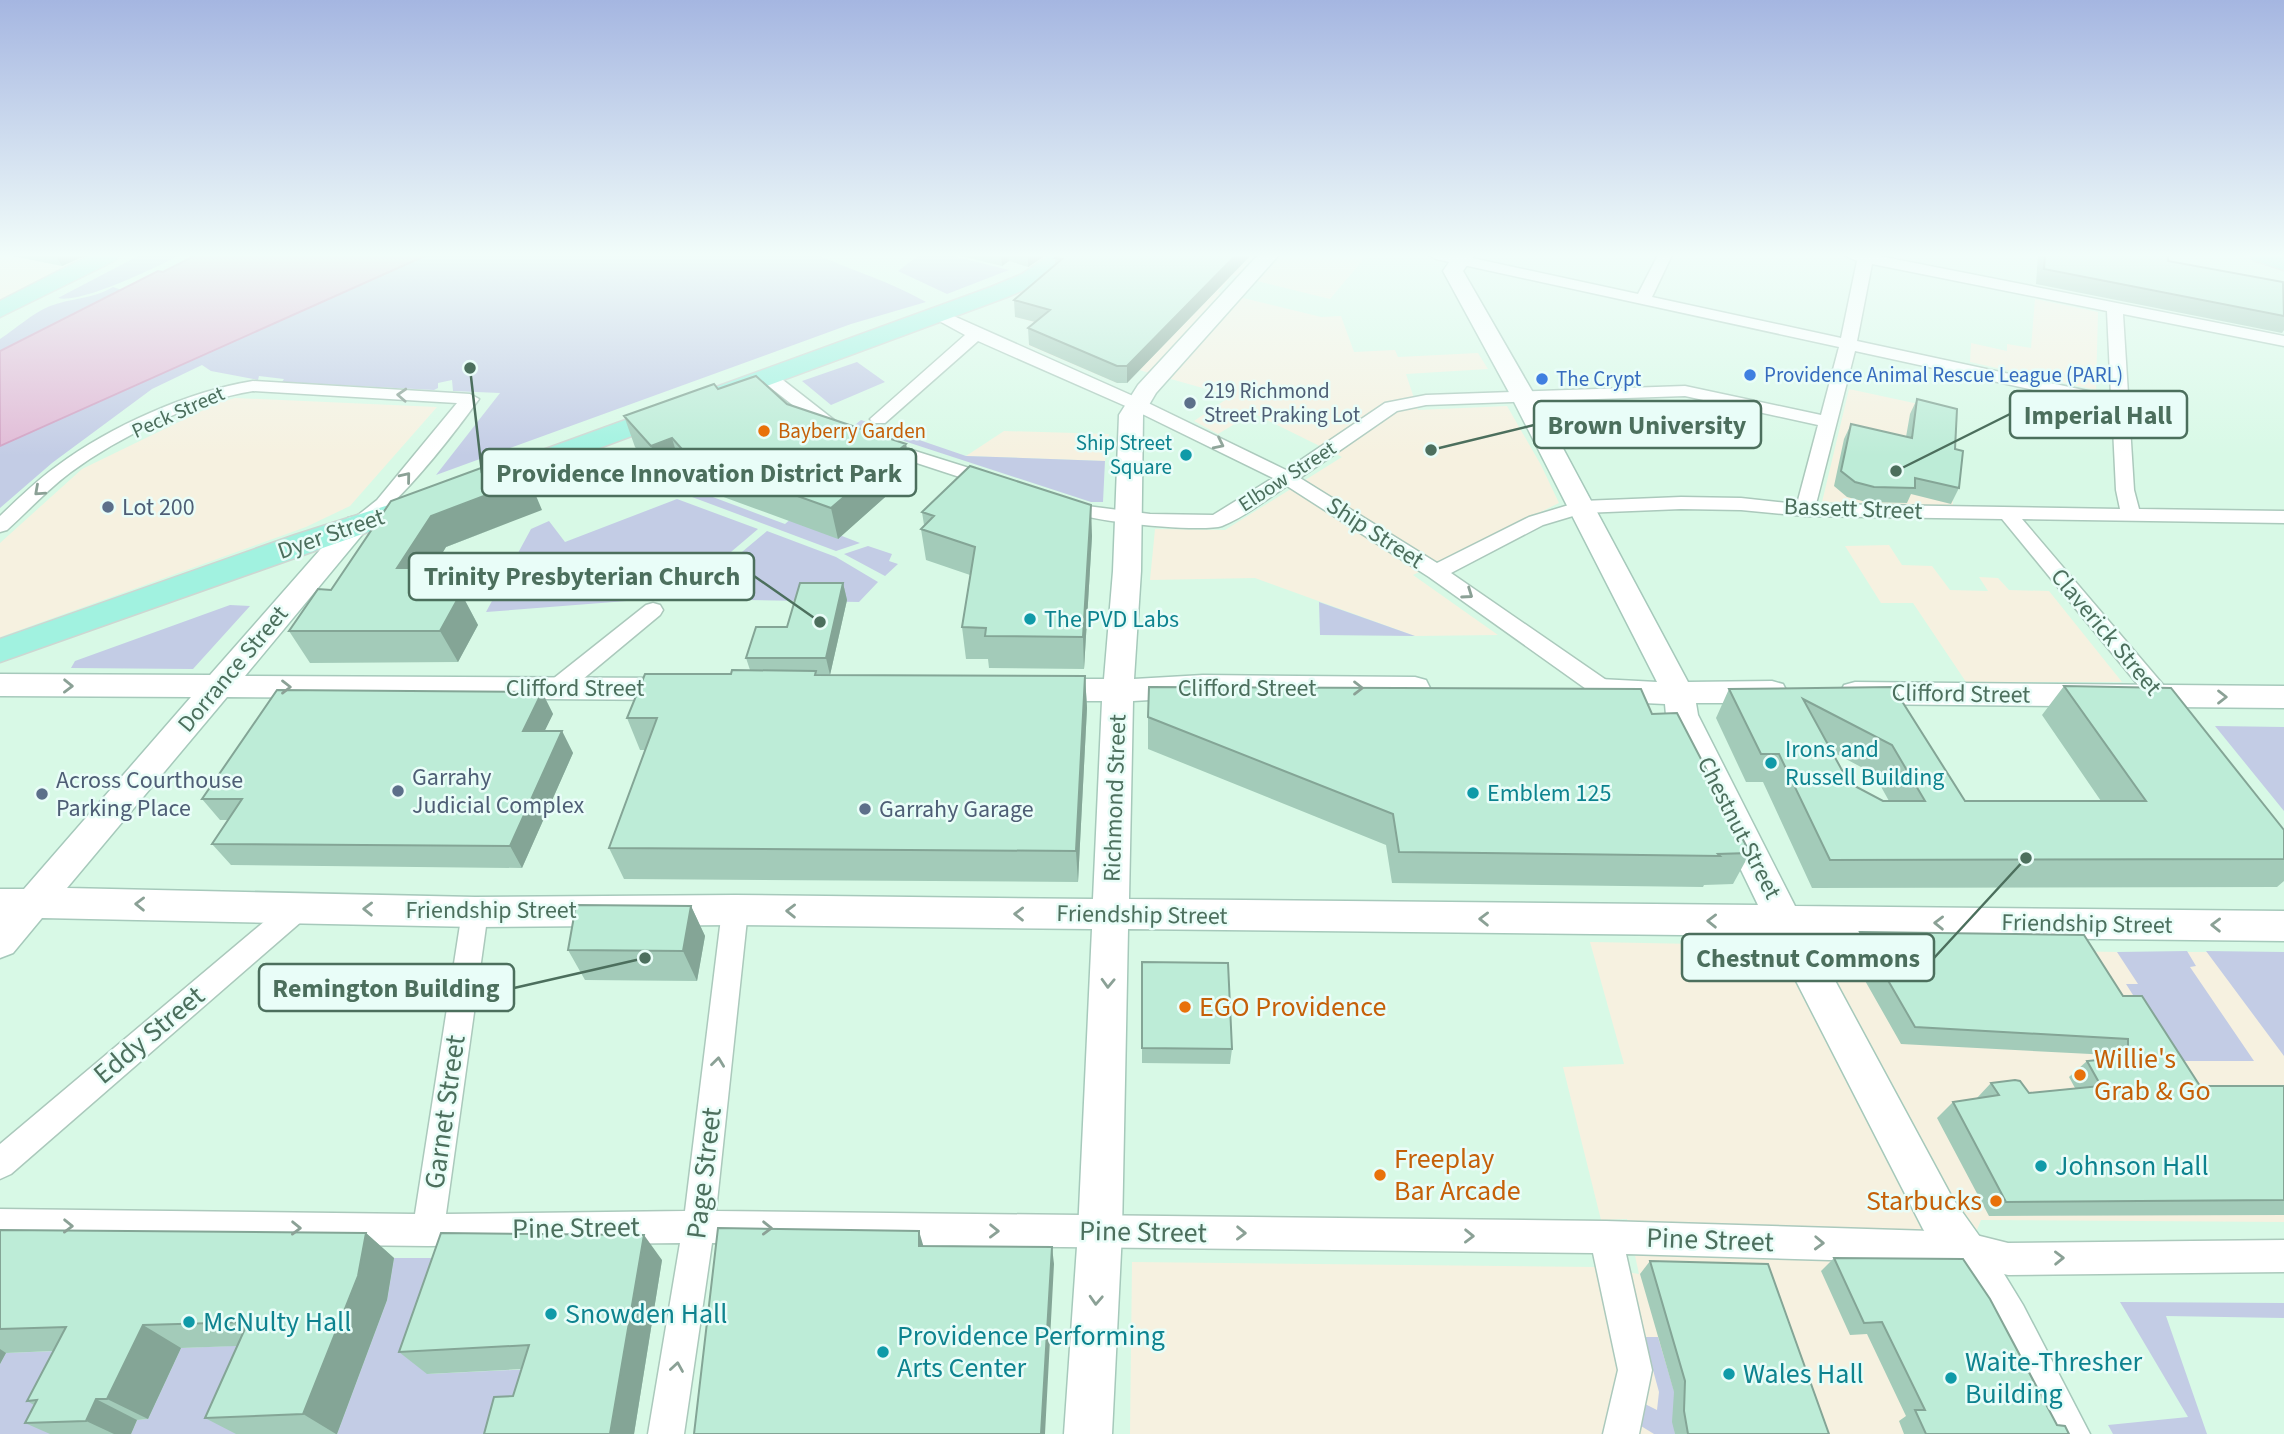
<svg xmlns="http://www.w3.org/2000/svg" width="2284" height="1434" font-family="'Source Sans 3',sans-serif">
	<rect width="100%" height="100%" fill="#e3faf4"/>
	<path fill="#d8f9e6" d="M0,255H2241L2284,270V1434H0Z"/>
	<path fill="#f6f1e0" d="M0,255H94L0,305Z
		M1057,255H1367L1330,299L1233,275L1218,292L1321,317L1341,316L1354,352L1395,350L1398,357L1478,353L1488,369L1406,374L1418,410L1507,406L1541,465L1559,503L1413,575L1498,635L1415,636L1255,578L1150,580L1155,529L1225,530L1342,457L1253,413L1218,434L1194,421L1231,396L1139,370L1128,382L1117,383L1028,345L1049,326L1015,317L1073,267Z
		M2035,299L2098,312L2096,390L1970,362L1971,343L2007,351V344L2031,348Z
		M1849,389L1951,411L1953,507L1822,502Z
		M235,398L437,407L350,506L306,527L0,637V543L82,469L218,403Z
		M1004,431L1109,434L1105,461L966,456Z
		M1889,545L1902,565L1932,566L1950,590L1988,591L1979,577L1998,578L2009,590L2049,591L2122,682H1966L1913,603H1881L1845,546Z
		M1590,942L2117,952H2284V1222L1981,1220L1960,1272L2044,1434H1130L1132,1262L1595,1267L1639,1274L1627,1219L1601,1220L1563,1067L1624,1064Z"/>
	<path fill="#c3cce5" d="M140,255H180C157,267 81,304 58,298Z
		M427,255H817C854,271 891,282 926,302L851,324L436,475L500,393L453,391L452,380L438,383V388L434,390L282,382L284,379L259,376L258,380L211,371L202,365L152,389L52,463L0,508V446Z
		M919,255H949L1009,270L947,294L898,271Z
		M113,287L122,290L0,353V339C17,328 31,314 50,306C71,298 93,299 113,287Z
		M857,362L885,382L831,405L802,381Z
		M861,420L966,456L1105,461L1103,502H1091L855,425Z
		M694,490L785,524L793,517L860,543L836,551L684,494Z
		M677,499L758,529L678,597L486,612L531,529L549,521L565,542Z
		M767,531L836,557L878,582L859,602L686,599Z
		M868,546L892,554L889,561L898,564L885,576L844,554Z
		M1319,602L1415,636L1320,635Z
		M230,605L250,606L193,669L71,668L75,661Z
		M2215,726L2284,727V811Z
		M2187,951L2196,966L2190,967L2254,1061H2175L2126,984H2138L2117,952Z
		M2206,951L2284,952V1056Z
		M394,1258H466L428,1374L553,1368L515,1434H337L387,1300Z
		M2120,1302L2284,1303V1318L2166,1316L2207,1434H2113L2108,1425L2188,1417Z
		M1644,1337H1658L1680,1411H1673L1675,1434H1654L1641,1426L1645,1404L1657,1410L1659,1392Z
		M282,1344L244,1434H131L137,1420L148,1419L181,1348Z
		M107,1349L74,1434H0V1364L6,1353Z"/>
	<path fill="#e1bad6" stroke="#d2a1c3" stroke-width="2" d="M196,255H427L0,446V351L158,271L163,272Z"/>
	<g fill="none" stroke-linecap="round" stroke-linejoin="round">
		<g stroke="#abc9bc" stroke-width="3">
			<path id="street" d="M1429,255H1458L1638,294L1658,255H1672L1652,297L1841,338L1857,261L1844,255H1874L2284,336V346L2123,314L2134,490L2139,509L2284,511V523L2022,519L2177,701L2180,707L2177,713L2169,715L2161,713L2002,519L1805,516L1741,510L1681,509L1583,513L1543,525L1451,573L1612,684L1615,690L1612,696L1604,698L1596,696L1429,577L1287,486C1267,499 1245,517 1222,526C1201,533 1066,521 1053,504L1063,498L1087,506L1150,514L1213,515L1273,478L1130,408L978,341L885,423H873L870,419L965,335L932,317L930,314L932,311L938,309L1142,400L1286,470L1385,403L1426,395L1685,386L1821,415L1839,347L1436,259ZM1872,264L2107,311L2111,396L1857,341ZM1855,351L2112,407L2116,490L2120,509L1816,504ZM1685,396L1818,425L1797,504L1741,498L1681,497L1582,501L1529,517L1437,563L1300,478L1397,411L1426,405Z
				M768,372L774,373L843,427L846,431L843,435H831L762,381L760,377L762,373Z
				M253,381L470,394L479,399C461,424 379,535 350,528L347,524L377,500L457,403L253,391C194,400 119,437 71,472C48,489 28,511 7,530L0,532V516C18,499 36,481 57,466C109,427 189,391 253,381Z
				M880,440L1001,478L1003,482L994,488L987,486L874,449L871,445Z
				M653,603L660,605L663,610L660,615L565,694L557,696L549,694L546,688L549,682L646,605Z
				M300,896L309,899L313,907L309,915L11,1174L0,1179V1144L291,899Z
				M735,899L744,902L748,910L716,1211L1606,1221L1964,1232L2008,1243L2284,1240V1272L2008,1275L1964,1264L1626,1254L1652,1370L1639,1434H1603L1618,1370L1593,1253L712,1243L684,1434H648L680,1243L428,1246L0,1241V1209L415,1214L462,912L466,904L475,901L484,904L488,912L446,1214L685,1211L722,910L726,902Z"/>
		</g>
		<g stroke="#a6c9bb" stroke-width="3">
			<path id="secondary" d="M1258,255H1279L1156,393L1143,415L1141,571L1134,679L1203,675L1415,677L1426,680L1430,688L1426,696L1415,699L1203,697L1133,701L1129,899L1758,905L1666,715L1665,704L1600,701L1589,698L1585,690L1589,682L1600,679L1657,682L1511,396L1443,271L1454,255H1474L1463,271L1535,396L1688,682L1772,681L1783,684L1787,692L1783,700L1772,703H1696L1698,715L1795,906L2284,911V941L1811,936L1953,1199L1990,1251L2023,1305L2090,1434H2040L1975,1310L1923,1229L1773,936L1128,929L1122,1232L1112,1434H1064L1078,1232L1092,929L735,925L475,927L42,918L13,953L0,958V889H24L191,697L0,696V674L210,675L348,518L357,516L366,518L370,524L366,530L245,676L680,678L691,681L695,689L691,697L680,700L227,697L67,888L475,897L735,895L1093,899L1102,701H1043L1032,698L1028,690L1032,682L1043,679H1104L1113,571L1119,415L1138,385Z
				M1855,682L2284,686V708L1855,704L1844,701L1840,693L1844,685Z"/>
		</g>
		<g stroke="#cdd7d2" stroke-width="3">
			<path id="primary" d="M90,255H119L116,260L0,317V301Z
				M1050,255H1076L1038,284L1007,297L486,490L476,493L466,490L462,484L466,478L991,287L1022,274Z
				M2250,255H2284V270L2253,260Z
				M426,493L436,496L441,502L436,508L0,662V639L295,535Z"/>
		</g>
		<use href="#street" fill="#fff" fill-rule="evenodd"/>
		<use href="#secondary" fill="#fff" fill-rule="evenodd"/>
		<use href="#primary" fill="#a1f2e0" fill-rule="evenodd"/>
	</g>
	<path fill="#a3cbb9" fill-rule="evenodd" d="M7,255H87L62,266Z
		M956,255H1046L1028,267L1009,261L1002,266Z
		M1058,255H1251L1127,383H1117L1029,345L1028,328L1035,322L1015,317L1014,300L1055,265V258Z
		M2038,255H2165L2168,261L2284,285V330L2282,333L2036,284Z
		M718,389L787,404L906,444L911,474L838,539L699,488L681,469L661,476L635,447L624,416Z
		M1917,399L1955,449L1959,488L1951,504L1911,494L1907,503L1866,502L1847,497L1834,486L1844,439L1851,424L1906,437L1910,414Z
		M542,510L446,547L429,575L439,593H461L478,625L458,662L310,663L289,631L331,590Z
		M922,512L1092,536L1084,669L989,668L988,659H966L962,627L970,575L926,560L921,529L924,525Z
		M843,583L847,600L830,675L1085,676L1087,708L1078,882L624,879L609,848L646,750H640L627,718L731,674L750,670L746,658Z
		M2064,686L2284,830V881L2277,887L1812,888L1763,782H1746L1716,718L1729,689L1893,687L1965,801H2101L2042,715ZM1831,751L1874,774L1889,801H1883L1849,783Z
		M542,692L553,714L544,731H562L573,753L522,868L231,865L212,844L228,820H220L202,799Z
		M1652,714L1750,853L1733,884L1704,885L1703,887L1392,883L1386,845L1148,749V717Z
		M691,906L705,936L697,981L585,980L568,950Z
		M1860,932L2123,996L2200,1086H2284V1215L1989,1216L1937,1118L1953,1102L1976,1099L1991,1083L2029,1093L2075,1088L2069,1077L2087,1061L2110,1059V1055L1901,1044L1847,949Z
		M1142,962L1232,1049L1230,1064L1142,1063Z
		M0,1230L366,1233L394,1258L387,1300L337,1434H236L205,1418L237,1346L181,1348L148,1419L137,1420L131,1434H50L25,1423L34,1405L27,1401L53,1351L6,1353L0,1364Z
		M1834,1258L2057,1425L2069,1434H1904L1899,1421L1906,1416L1867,1334L1850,1335L1821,1271Z
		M662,1260L634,1434H484L513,1396L522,1369L427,1374L399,1352Z
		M1650,1261L1829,1434H1675L1672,1422L1674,1392L1640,1274Z"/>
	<path fill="#84a596" d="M58,255H87L62,266L56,256Z
		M1001,255H1008L1009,261L1002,266Z
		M1028,255H1046L1028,267Z
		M1236,255H1251L1127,383V366Z
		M672,438L681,469L661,476L651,446Z
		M906,444L911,474L838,539L831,508Z
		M529,479L542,510L446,547L429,575L442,600L435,625L397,568L431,516Z
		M1091,505L1092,536L1084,669L1083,637Z
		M843,583L847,600L830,675L826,658Z
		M461,593L478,625L458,662L440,631Z
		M1085,676L1087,708L1078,882L1076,851Z
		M542,692L553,714L534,753L523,731Z
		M562,731L573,753L522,868L510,846Z
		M691,906L705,936L697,981L683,951Z
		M919,1231L924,1248L919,1246Z
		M366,1233L394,1258L387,1300L337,1434H336L303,1414Z
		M644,1235L662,1260L634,1434H610Z
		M1052,1247L1054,1264L1045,1434H1041Z
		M143,1325L181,1348L148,1419L107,1399Z
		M0,1349L6,1353L0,1364Z
		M96,1399L137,1420L131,1434H114L86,1421Z"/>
	<path fill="#bdecd7" stroke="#84a596" stroke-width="2" fill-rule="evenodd" d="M1058,255H1236L1127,366H1117L1028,328L1050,310L1014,300L1062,259L1055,258Z
		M2045,255H2165L2168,256V261L2283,282L2284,316L2044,269Z
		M756,376L787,404L906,444L831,508L689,457L672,438L651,446L624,416L714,384L718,389Z
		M1917,399L1957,409L1955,449L1963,451L1959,488L1915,478V488L1874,487L1855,482L1841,471L1851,424L1912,438Z
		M511,457L529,479L431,516L397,568H425L416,583H424L418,594L461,593L440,631H289L318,589L331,590L391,501Z
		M970,466L1091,505L1083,637L985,636L986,628L962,627L975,547L921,529L934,516L922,512Z
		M800,583H843L826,658H746L756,627H787Z
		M732,670L816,671L815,675L1085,676L1076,851L609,848L657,718H627L645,674H731Z
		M2064,686L2171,688L2284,830V859L1830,860L1779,754H1761L1729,689L1893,687L1965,801H2146ZM1803,699L1892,745L1925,801H1883L1849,783Z
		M1149,687L1641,689L1652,714L1677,713L1750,853L1718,854L1720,856L1399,852L1393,814L1148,717Z
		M277,690L542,692L523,731H562L510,846L212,844L242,799H202Z
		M576,905L691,906L683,951L568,950Z
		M1860,932L2084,935L2123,996H2142L2200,1086H2284V1200L2006,1202L1953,1102L1999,1095L1991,1083L2015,1080L2020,1081L2029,1093L2101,1086L2087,1061L2128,1057V1039L1915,1027Z
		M1142,962L1228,963L1232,1049L1142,1048Z
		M718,1228L919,1231V1246L1052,1247L1041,1434H694Z
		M0,1230L366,1233L358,1276L303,1414L205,1418L248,1322L143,1325L107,1399H96L86,1421L25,1423L37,1400L27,1401L66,1327L0,1329Z
		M441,1233L644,1235L610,1434H484L494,1397L513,1396L529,1345L399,1352Z
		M1834,1258L1963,1259L1990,1299L2057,1425L2065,1426L2069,1434H1926L1915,1410H1925L1882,1322L1864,1323Z
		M1650,1261L1768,1264L1829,1434H1688L1684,1411L1685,1381Z"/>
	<defs><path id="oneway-chevron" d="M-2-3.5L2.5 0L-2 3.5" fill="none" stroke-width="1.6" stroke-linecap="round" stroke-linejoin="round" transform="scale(1.75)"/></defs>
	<g stroke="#8ba196">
		<use href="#oneway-chevron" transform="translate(402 395) rotate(-177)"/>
		<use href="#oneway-chevron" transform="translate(1219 444) rotate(26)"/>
		<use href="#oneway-chevron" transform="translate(406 477) rotate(-51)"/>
		<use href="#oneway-chevron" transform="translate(39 491) rotate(138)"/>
		<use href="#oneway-chevron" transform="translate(1468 594) rotate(35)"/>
		<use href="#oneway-chevron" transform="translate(68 686) rotate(1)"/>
		<use href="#oneway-chevron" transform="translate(286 687)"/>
		<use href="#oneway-chevron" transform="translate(1358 688)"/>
		<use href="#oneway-chevron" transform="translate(2222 697)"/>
		<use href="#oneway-chevron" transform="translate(140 904) rotate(-179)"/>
		<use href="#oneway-chevron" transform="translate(368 909) rotate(-179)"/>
		<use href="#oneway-chevron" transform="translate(791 911) rotate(-179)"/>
		<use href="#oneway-chevron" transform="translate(1019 914) rotate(-179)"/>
		<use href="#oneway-chevron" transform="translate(1484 919) rotate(-179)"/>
		<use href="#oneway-chevron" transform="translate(1712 921) rotate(-179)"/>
		<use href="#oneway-chevron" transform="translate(1939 923) rotate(-179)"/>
		<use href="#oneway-chevron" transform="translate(2216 925) rotate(-179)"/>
		<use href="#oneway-chevron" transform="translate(1108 983) rotate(92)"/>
		<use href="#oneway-chevron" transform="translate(718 1062) rotate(-83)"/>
		<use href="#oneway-chevron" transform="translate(68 1226) rotate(1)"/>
		<use href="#oneway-chevron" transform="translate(296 1228) rotate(1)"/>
		<use href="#oneway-chevron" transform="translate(767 1228) rotate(1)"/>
		<use href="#oneway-chevron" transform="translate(994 1231) rotate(1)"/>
		<use href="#oneway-chevron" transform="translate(1241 1233) rotate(1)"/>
		<use href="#oneway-chevron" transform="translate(1469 1236) rotate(1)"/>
		<use href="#oneway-chevron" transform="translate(1819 1243) rotate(2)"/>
		<use href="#oneway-chevron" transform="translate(2059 1258) rotate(-1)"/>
		<use href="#oneway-chevron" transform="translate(1096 1300) rotate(93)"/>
		<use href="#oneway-chevron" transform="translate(677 1367) rotate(-81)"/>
	</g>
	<linearGradient id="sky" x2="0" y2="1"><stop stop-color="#a5b6e1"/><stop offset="0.56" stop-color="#f2fdfa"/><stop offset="1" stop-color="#f2fdfa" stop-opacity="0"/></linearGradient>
	<rect width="2284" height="456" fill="url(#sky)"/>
	<g fill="#3f7fe0" stroke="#e9fdf8" stroke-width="2.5">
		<circle cx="1750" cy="375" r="7"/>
		<circle cx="1542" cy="379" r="7"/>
	</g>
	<g fill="#5c6f8a" stroke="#e9fdf8" stroke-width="2.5">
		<circle cx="1190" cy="403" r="7"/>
		<circle cx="108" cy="507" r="7"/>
		<circle cx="398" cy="791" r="7"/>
		<circle cx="42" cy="794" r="7"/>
		<circle cx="865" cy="809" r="7"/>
	</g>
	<g fill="#e8710a" stroke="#e9fdf8" stroke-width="2.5">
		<circle cx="764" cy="431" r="7"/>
		<circle cx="1185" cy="1007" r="7"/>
		<circle cx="2080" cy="1075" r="7"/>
		<circle cx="1380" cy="1175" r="7"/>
		<circle cx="1996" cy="1201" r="7"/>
	</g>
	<g fill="#0f9aa8" stroke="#e9fdf8" stroke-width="2.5">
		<circle cx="1186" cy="455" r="7"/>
		<circle cx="1030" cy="619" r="7"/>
		<circle cx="1771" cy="763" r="7"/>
		<circle cx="1473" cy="793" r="7"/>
		<circle cx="2041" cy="1166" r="7"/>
		<circle cx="551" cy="1314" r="7"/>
		<circle cx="189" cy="1322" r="7"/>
		<circle cx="883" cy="1352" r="7"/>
		<circle cx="1729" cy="1374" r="7"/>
		<circle cx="1951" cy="1378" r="7"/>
	</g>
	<g text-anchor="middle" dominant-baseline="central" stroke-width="5" stroke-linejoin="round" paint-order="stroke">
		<g font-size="21" fill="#366cbe" stroke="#e9fdf8" text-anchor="start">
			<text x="1764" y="375">Providence Animal Rescue League (PARL)</text>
			<text x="1556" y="379">The Crypt</text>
		</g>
		<g font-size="21" fill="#4e5e75" stroke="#e9fdf8" text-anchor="start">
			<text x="1204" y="391">219 Richmond<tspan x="1204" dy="24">Street Praking Lot</tspan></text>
		</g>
		<g font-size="21" fill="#4c6f5d" stroke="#e9fdf8">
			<text transform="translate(178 412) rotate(-24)">Peck Street</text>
			<text transform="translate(1287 476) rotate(-33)">Elbow Street</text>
		</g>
		<g font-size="21" fill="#c56008" stroke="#e9fdf8" text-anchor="start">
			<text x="778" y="431">Bayberry Garden</text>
		</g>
		<g font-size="21" fill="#0d838f" stroke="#e9fdf8" text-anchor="end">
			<text x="1172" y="443">Ship Street<tspan x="1172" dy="24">Square</tspan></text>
		</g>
		<g font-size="24" fill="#4e5e75" stroke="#e9fdf8" text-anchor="start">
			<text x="122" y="507">Lot 200</text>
			<text x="412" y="777">Garrahy<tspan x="412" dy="28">Judicial Complex</tspan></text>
			<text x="56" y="780">Across Courthouse<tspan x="56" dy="28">Parking Place</tspan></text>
			<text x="879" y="809">Garrahy Garage</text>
		</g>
		<g font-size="24" fill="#4c6f5d" stroke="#e9fdf8">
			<text transform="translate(1853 509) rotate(2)">Bassett Street</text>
			<text transform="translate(1375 533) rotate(33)">Ship Street</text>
			<text transform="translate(331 534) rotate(-19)">Dyer Street</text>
			<text transform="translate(2106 632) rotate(50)">Claverick Street</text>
			<text transform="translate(233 669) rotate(-50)">Dorrance Street</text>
			<text x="575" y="688">Clifford Street</text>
			<text x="1247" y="688">Clifford Street</text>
			<text transform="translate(1961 694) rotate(1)">Clifford Street</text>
			<text transform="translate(1115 798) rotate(-88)">Richmond Street</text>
			<text transform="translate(1739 828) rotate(63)">Chestnut Street</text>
			<text x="491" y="910">Friendship Street</text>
			<text transform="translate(1142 915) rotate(1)">Friendship Street</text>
			<text transform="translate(2087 924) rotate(1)">Friendship Street</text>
		</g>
		<g font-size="24" fill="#0d838f" stroke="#e9fdf8" text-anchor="start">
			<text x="1044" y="619">The PVD Labs</text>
			<text x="1785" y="749">Irons and<tspan x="1785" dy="28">Russell Building</tspan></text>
			<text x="1487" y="793">Emblem 125</text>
		</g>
		<g font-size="28" fill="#c56008" stroke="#e9fdf8" text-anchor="start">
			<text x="1199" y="1007">EGO Providence</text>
			<text x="2094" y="1059">Willie's<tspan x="2094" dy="32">Grab &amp; Go</tspan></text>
			<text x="1394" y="1159">Freeplay<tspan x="1394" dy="32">Bar Arcade</tspan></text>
			<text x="1982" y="1201" text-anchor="end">Starbucks</text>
		</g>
		<g font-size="28" fill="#4c6f5d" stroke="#e9fdf8">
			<text transform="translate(149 1035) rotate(-40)">Eddy Street</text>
			<text transform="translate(445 1112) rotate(-82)">Garnet Street</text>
			<text transform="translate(704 1173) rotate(-83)">Page Street</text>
			<text transform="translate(576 1228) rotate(-1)">Pine Street</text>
			<text transform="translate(1143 1232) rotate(1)">Pine Street</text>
			<text transform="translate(1710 1240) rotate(2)">Pine Street</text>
		</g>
		<g font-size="28" fill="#0d838f" stroke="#e9fdf8" text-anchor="start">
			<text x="2055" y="1166">Johnson Hall</text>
			<text x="565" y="1314">Snowden Hall</text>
			<text x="203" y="1322">McNulty Hall</text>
			<text x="897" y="1336">Providence Performing<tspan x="897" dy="32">Arts Center</tspan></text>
			<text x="1965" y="1362">Waite-Thresher<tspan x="1965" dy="32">Building</tspan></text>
			<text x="1743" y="1374">Wales Hall</text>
		</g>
	</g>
	<path fill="none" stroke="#4c6f5d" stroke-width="2.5" d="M1896 471L2010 414M1431 450L1534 425M470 368L482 473M820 622L754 576M2026 858L1934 958M645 958L514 988"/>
	<g fill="#4c6f5d" stroke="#e9fdf8" stroke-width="2.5">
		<circle cx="1896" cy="471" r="7"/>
		<circle cx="1431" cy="450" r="7"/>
		<circle cx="470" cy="368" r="7"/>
		<circle cx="820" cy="622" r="7"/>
		<circle cx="2026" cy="858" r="7"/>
		<circle cx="645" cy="958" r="7"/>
	</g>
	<g fill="#e9fdf8" stroke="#4c6f5d" stroke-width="2.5">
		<rect x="2010" y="391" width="177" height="47" rx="7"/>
		<rect x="1534" y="401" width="227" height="47" rx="7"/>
		<rect x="482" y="449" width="434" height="47" rx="7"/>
		<rect x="409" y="553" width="345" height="47" rx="7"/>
		<rect x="1682" y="934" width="252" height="47" rx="7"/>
		<rect x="259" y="964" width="255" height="47" rx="7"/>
	</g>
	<g font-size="26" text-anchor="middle" font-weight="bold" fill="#4c6f5d">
		<text x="2098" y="424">Imperial Hall</text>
		<text x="1647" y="434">Brown University</text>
		<text x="699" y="482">Providence Innovation District Park</text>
		<text x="582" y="585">Trinity Presbyterian Church</text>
		<text x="1808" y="967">Chestnut Commons</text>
		<text x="386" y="997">Remington Building</text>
	</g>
</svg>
